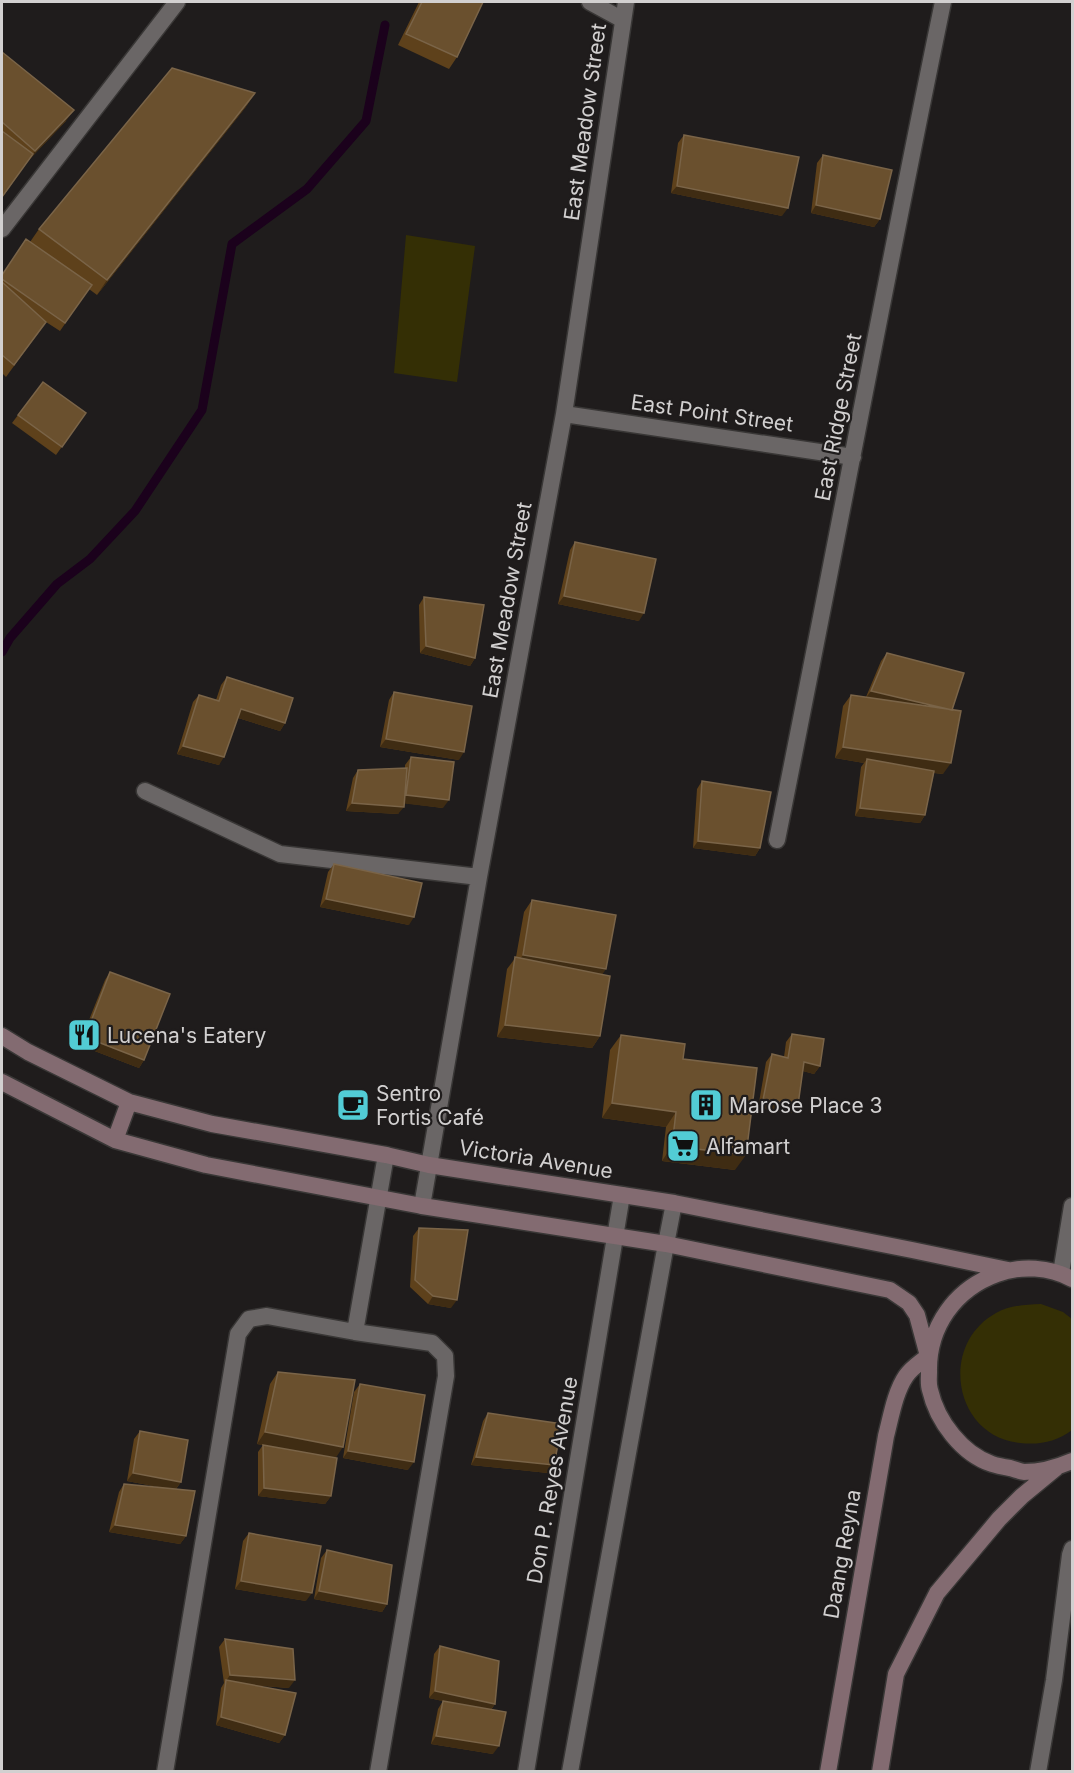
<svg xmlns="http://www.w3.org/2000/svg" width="1074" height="1773" font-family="Inter,sans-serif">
	<rect width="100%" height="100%" fill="#1f1c1c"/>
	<path fill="#342f05" d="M406,235L475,246L457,382L394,373Z
		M1041,1304L1063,1312L1072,1319V1430C1056,1442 1040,1445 1020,1443C954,1437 938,1345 996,1313C1010,1305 1025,1305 1041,1304Z"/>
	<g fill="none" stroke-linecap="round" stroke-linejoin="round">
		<path stroke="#1b011c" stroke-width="9" d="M2,652L10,638L57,584L90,559L135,511L202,410L232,244L307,189L366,121L385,25"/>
		<g stroke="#393736" stroke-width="19">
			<path id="minor" d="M590,2L623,20
				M2,229L177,2
				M564,414L853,457
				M145,791L280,854L479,877
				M777,840C833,561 885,281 943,2
				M422,1206L479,877L564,414L626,2
				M1061,1273L1072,1206
				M355,1332L386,1155
				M165,1772L238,1334L249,1319L267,1316L355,1332L432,1343L445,1356L446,1376L378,1772
				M1038,1772L1054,1680L1070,1555L1072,1549"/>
		</g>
		<g stroke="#393736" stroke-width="19">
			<path id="tertiary" d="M526,1772L622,1195
				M570,1772L666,1244L674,1203"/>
		</g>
		<g stroke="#393736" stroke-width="19">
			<path id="secondary" d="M2,1036L28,1052L129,1102L212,1124L386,1155L429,1165L674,1203L912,1250L1008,1270
				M2,1082L115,1140L206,1165L422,1206L666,1244L890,1290L909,1303L917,1315L928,1356C921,1362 912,1367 906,1376C895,1392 891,1417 886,1436L828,1772
				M115,1140L129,1102
				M1072,1279C1050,1267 1021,1265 997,1274C955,1289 928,1327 929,1372C929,1378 928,1384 930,1390C937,1421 962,1454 992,1464C998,1466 1004,1467 1010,1468C1014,1469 1019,1471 1024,1472C1040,1472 1058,1467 1072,1461
				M880,1772L896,1674L937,1593L999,1519L1022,1496L1056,1468"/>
		</g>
		<use href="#minor" stroke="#6a6666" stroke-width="16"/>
		<use href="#tertiary" stroke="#6a6666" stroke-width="16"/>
		<use href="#secondary" stroke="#836b71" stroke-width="16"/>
	</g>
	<path fill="#5e411b" d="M419,2H483L457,57L449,69L398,45Z
		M2,52L66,121L27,162L2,198Z
		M255,93L245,108L97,295L89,289L60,331L46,322L6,377L2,373V275L30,242L39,229Z
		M684,135L782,216L671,193L678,143Z
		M823,155L880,219L874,227L811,213L817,163Z
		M43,382L86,413L56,455L12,423Z
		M575,542L639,621L558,604L570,550Z
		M424,597L475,658L470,666L420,653L419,605Z
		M887,653L952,710L943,774L934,773L925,815L920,823L855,816L861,767L864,763L835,758L843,706L851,695L866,697L881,661Z
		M227,677L285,723L280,731L238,718L219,765L177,754L193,702L199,695L216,700L221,685Z
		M394,692L459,760L380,747L389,700Z
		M411,757L443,808L404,803L398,814L346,811L353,778L358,770L405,768V765Z
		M702,781L760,848L755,856L693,848L697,789Z
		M334,864L409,925L320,907L328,872Z
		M532,900L603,974L600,1036L592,1048L497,1037L507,969L516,957L524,912Z
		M110,972L144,1060L139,1068L79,1045L105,980Z
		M792,1034L820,1066L814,1074L803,1071L798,1105L792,1113L758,1108L766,1062L772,1054L784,1057L786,1042Z
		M621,1035L683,1059L735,1170L662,1161L666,1127L602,1118L610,1050Z
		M419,1228L451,1308L428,1304L410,1287L413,1236Z
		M278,1372L336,1458L331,1496L325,1504L258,1496V1452L263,1445L257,1444L270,1384Z
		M360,1384L408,1470L343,1458L354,1392Z
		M488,1413L554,1465L548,1473L471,1465L483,1421Z
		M140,1431L181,1482L176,1489L186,1536L180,1544L109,1532L119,1492L124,1484L164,1488L127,1481L134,1439Z
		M249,1533L306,1601L235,1589L243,1541Z
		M327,1550L387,1604L382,1612L314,1599L321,1558Z
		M225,1639L289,1688L251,1685L285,1735L279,1743L216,1725L221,1688L224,1683L219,1647Z
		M440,1646L495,1704L491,1710L493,1754L431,1744L438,1709L443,1701L429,1698L434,1654Z"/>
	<path fill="#3f2c13" d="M255,93L245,108L97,295L107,280Z
		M74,110L66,121L27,162L2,198L35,151Z
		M677,186L788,208L782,216L671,193Z
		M816,205L880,219L874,227L811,213Z
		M564,596L644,613L639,621L558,604Z
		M426,646L475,658L470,666L420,653Z
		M871,691L952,710L865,699Z
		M241,709L285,723L280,731L235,717Z
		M386,739L464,752L459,760L380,747Z
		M183,746L224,757L219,765L177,754Z
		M843,747L951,763L943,774L866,763L867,759L864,763L835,758Z
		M406,795L449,800L443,808L400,803Z
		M352,803L404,807L398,814L346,811Z
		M860,808L925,815L920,823L855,816Z
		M698,841L760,848L755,856L693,848Z
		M326,899L414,917L409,925L320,907Z
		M523,955L606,969L598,981L515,966Z
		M505,1025L600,1036L592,1048L497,1037Z
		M85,1037L144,1060L139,1068L79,1045Z
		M804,1062L820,1066L814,1074L799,1070Z
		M763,1100L798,1105L792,1113L758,1108Z
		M612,1103L676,1112L666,1127L602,1118Z
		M672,1146L746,1155L735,1170L662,1161Z
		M433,1296L457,1300L451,1308L428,1304Z
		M265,1432L343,1447L335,1459L257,1444Z
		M348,1451L414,1462L408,1470L343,1458Z
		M476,1457L554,1465L548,1473L471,1465Z
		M133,1473L181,1482L175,1490L127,1481Z
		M264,1488L331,1496L325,1504L258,1496Z
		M115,1525L186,1536L180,1544L109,1532Z
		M241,1581L312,1593L306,1601L235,1589Z
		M319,1591L387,1604L382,1612L314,1599Z
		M230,1675L295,1680L289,1688L226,1683V1681Z
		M435,1691L495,1704L489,1712L429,1698Z
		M221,1717L285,1735L279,1743L216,1725Z
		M436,1736L499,1746L493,1754L431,1744Z"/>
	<path fill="#6a502e" stroke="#7a6448" stroke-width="1.5" d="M422,2H483L457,57L406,34Z
		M2,52L74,110L35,151L2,122Z
		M172,68L255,93L107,280L39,229Z
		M2,131L33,154L2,197Z
		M684,135L799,157L788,208L677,186Z
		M823,155L892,170L880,219L816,205Z
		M26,239L92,285L65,323L2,279V275Z
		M2,282L46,322L14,365L2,355Z
		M43,382L86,413L62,447L18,415Z
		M575,542L656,559L644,613L564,596Z
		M424,597L484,605L475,658L426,646Z
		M887,653L964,673L952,710L871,691Z
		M227,677L293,698L285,723L241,709L224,757L183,746L199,695L219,701Z
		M394,692L472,706L464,752L386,739Z
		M851,695L961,711L951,763L843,747Z
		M411,757L454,762L449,800L406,795Z
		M867,759L934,771L925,815L860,808Z
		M407,768L404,807L352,803L358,770Z
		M702,781L771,792L760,848L698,841Z
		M334,864L422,883L414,917L326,899Z
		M532,900L616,915L606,969L523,955Z
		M515,957L610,976L600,1036L505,1025Z
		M110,972L170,994L144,1060L85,1037Z
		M792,1034L824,1039L820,1066L804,1062L798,1105L763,1100L772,1054L788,1058Z
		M621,1035L685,1044L683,1059L757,1068L746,1155L672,1146L676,1112L612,1103Z
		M419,1228L468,1230L457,1300L433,1296L415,1280Z
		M278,1372L355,1380L343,1447L265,1432Z
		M360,1384L425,1395L414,1462L348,1451Z
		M488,1413L562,1424L554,1465L476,1457Z
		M140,1431L188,1440L181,1482L133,1473Z
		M263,1445L337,1458L331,1496L264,1488Z
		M124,1484L195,1491L186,1536L115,1525Z
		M249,1533L321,1546L312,1593L241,1581Z
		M327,1550L392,1565L387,1604L319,1591Z
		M225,1639L293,1649L295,1680L230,1675Z
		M440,1646L499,1661L495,1704L435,1691Z
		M226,1680L296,1693L285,1735L221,1717Z
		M443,1701L506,1712L499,1746L436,1736Z"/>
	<defs>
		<g id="restaurant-square" transform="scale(1.725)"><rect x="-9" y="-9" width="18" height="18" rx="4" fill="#52ccd5" stroke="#1f1c1c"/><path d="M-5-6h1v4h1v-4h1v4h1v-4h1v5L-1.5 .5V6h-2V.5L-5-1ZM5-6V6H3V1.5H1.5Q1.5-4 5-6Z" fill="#111"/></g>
		<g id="cafe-square" transform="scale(1.725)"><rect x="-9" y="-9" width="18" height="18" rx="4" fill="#52ccd5" stroke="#1f1c1c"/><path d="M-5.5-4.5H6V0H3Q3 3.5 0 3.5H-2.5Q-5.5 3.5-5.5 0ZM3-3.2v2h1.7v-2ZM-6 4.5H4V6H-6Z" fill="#111"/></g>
		<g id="building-square" transform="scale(1.725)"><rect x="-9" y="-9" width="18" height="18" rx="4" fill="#52ccd5" stroke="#1f1c1c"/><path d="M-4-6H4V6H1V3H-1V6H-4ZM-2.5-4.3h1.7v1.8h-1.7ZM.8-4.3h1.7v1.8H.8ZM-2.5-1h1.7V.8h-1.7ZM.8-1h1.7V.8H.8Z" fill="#111"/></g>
		<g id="supermarket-square" transform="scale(1.725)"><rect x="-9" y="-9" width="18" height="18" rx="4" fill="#52ccd5" stroke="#1f1c1c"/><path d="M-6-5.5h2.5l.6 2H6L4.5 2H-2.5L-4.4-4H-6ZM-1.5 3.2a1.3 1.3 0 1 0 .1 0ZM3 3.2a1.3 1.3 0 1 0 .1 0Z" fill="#111"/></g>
	</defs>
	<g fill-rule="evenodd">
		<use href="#restaurant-square" x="84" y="1035"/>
		<use href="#cafe-square" x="353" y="1105"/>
		<use href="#building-square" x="706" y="1105"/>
		<use href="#supermarket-square" x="683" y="1146"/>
	</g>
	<g text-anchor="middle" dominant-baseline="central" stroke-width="4.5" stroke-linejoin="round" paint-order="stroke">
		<g font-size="21" fill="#d2d0d0" stroke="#1f1c1c">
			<text transform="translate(585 122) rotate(-82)">East Meadow Street</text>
			<text transform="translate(712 413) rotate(8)">East Point Street</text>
			<text transform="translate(838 417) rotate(-79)">East Ridge Street</text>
			<text transform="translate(507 600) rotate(-80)">East Meadow Street</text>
			<text transform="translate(536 1159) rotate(9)">Victoria Avenue</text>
			<text transform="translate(552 1480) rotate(-80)">Don P. Reyes Avenue</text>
			<text transform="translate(842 1554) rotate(-80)">Daang Reyna</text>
		</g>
		<g font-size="21" fill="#d2d0d0" stroke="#1f1c1c" text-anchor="start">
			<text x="107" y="1035">Lucena's Eatery</text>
			<text x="376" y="1093">Sentro<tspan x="376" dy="24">Fortis Café</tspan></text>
			<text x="729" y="1105">Marose Place 3</text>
			<text x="706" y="1146">Alfamart</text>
		</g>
	</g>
	<rect width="1074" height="1773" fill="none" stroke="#d2d0d0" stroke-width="6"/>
</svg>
